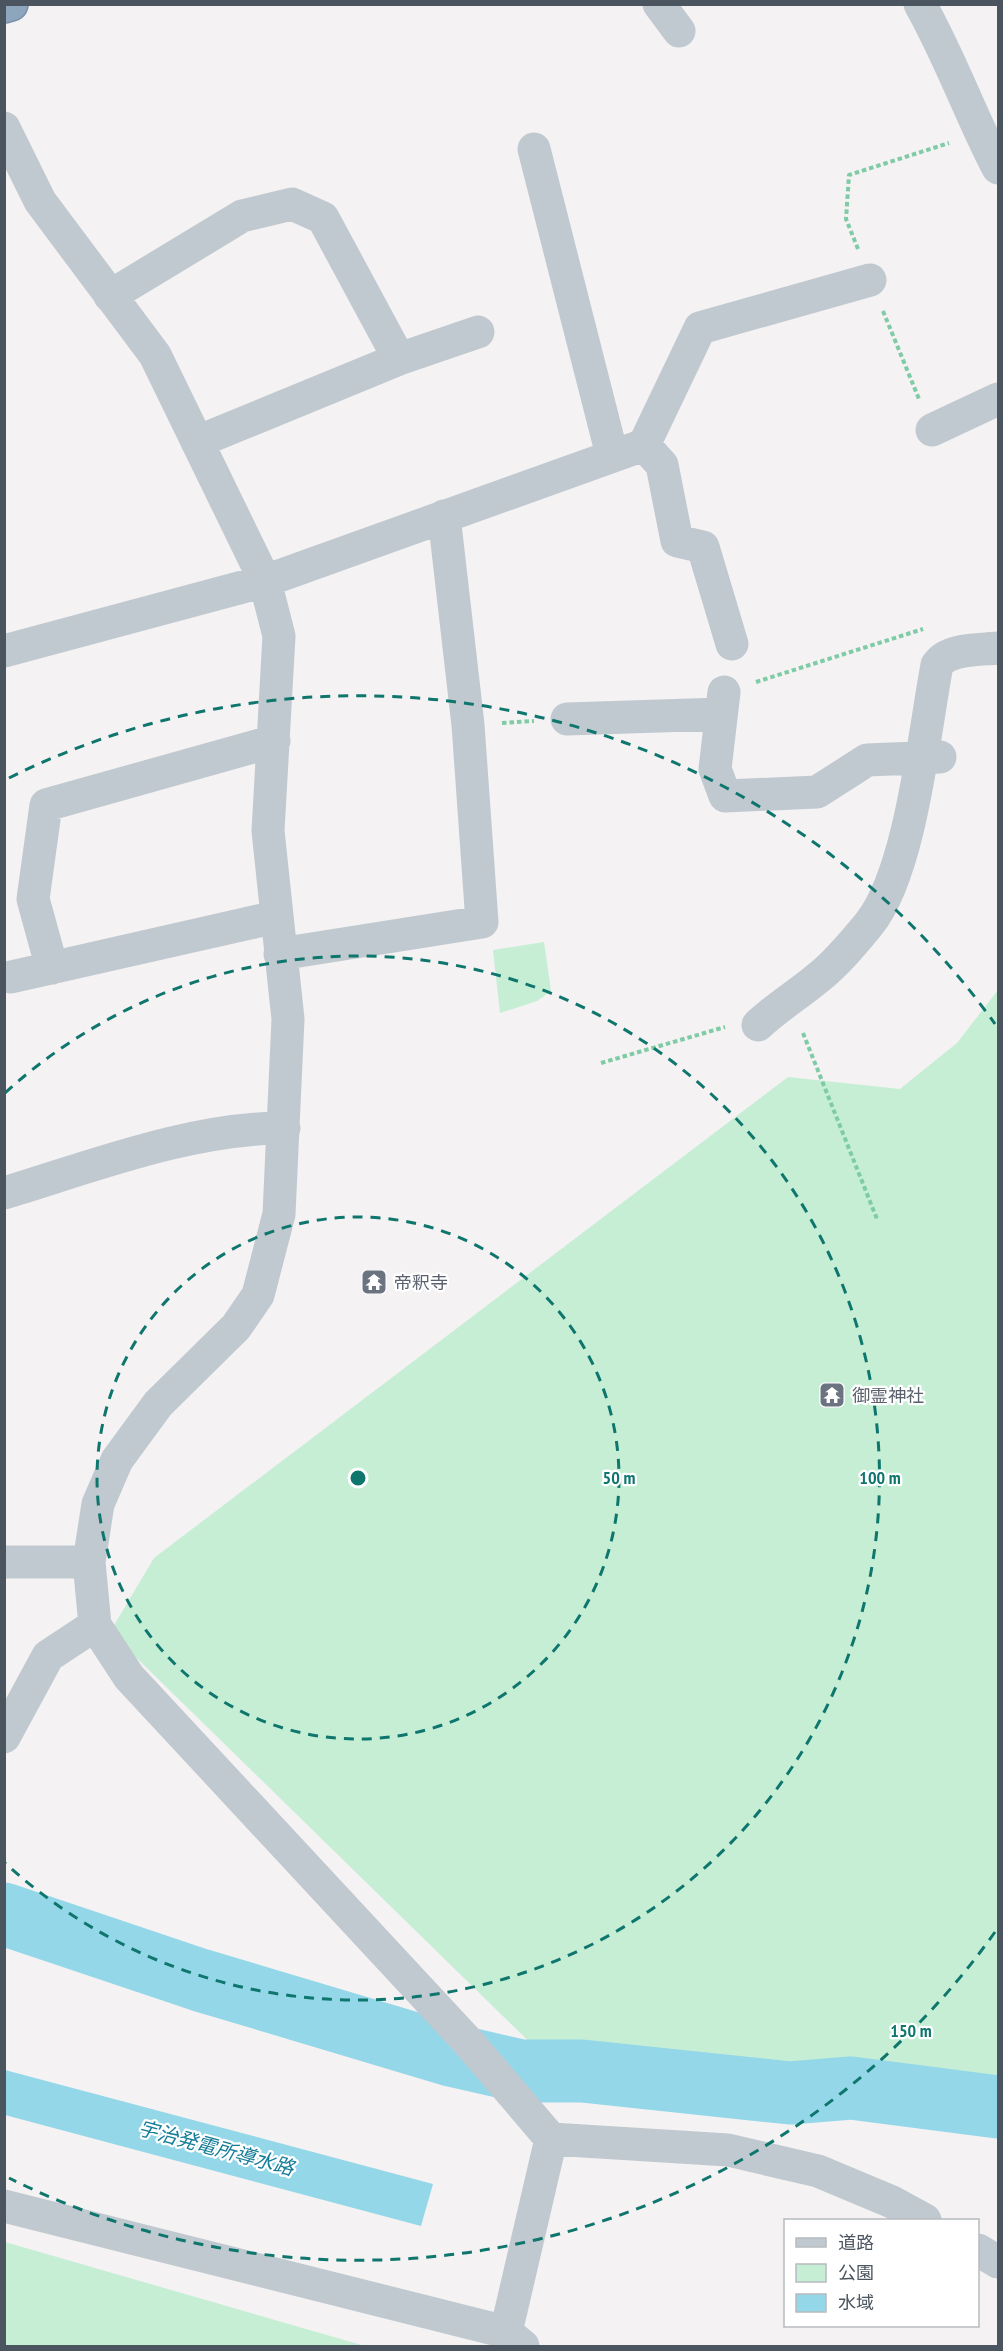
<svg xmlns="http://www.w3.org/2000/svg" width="1003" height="2351" font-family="'PT Sans Narrow','Noto Sans JP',sans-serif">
	<rect width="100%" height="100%" fill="#f4f2f2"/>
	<path fill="#c5eed5" d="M544,942L551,991L537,1001L500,1013L493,950Z
		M998,990V2087L987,2109L552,2064L110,1632L154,1558L788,1077L900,1089L957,1043Z
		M5,2242L365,2346H5Z"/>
	<path fill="#94d7e8" d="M5,2070L433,2184L421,2226L5,2115Z"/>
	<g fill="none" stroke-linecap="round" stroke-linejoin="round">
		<path stroke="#94d7e8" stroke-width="63" d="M4,1914L200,1980L451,2055L521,2071H582L790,2093L851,2088L998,2107"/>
		<g stroke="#7890a9" stroke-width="36">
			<path id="highway" d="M4,6L11,4"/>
		</g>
		<path stroke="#7ecba5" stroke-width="4" stroke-dasharray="4.5 3" stroke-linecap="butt" d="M858,249L846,219L849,175L949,143
			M883,311L919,399
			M756,682L923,629
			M502,723L534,721
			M803,1033L877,1219
			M601,1063L725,1027"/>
		<path stroke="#c1c9d0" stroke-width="33" d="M659,4L679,31
			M920,4C950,57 970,114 998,168
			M4,128L40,201L155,355L265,581L279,636L268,831L288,1019L279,1214L258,1295L236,1327L158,1404L117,1460L98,1504L89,1562L95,1625L48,1656L4,1737
			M534,149L612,455
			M110,296L242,216L292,204L323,218L399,359
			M932,430L998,399
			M197,442L399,359L478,332
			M644,445L662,465L677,541L703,547L732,644
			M4,651L265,581L644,445L700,328L870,280
			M724,692L715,769L725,796L817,792L867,760L940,757
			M567,719L721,714
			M280,954L482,922L468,725L444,516
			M52,968L33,899L46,805L274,741
			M11,977L276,917
			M758,1025C777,1007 799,994 819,977C837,963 854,942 869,924C911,872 924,733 937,665C948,648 979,650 998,648
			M4,1193C93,1166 191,1128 284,1128
			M4,1562H89
			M95,1625L129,1677L470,2044L551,2139
			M4,2206L506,2332L523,2346
			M978,2250L998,2262
			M506,2332L551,2139L728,2150L818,2171L892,2202L925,2220"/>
		<use href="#highway" stroke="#8da5bd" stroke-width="33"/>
	</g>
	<g fill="none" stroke="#0f766e" stroke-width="3" stroke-dasharray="10 8">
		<circle cx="358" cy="1478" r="261"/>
		<path d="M5 1093A522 522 0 1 1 5 1863"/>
		<path d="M995 1932A782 782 0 0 1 9 2178M9 778A782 782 0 0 1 995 1024"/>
	</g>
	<defs>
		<g id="temple-square" transform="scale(1.35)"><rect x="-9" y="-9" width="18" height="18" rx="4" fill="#6b7280" stroke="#fff"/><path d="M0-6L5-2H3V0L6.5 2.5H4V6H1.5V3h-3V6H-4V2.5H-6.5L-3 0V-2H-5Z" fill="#fff"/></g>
	</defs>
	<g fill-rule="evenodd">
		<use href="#temple-square" x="374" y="1282"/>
		<use href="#temple-square" x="832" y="1395"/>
	</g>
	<g text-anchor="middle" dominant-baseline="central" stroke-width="4.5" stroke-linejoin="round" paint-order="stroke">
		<g font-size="18" fill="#5b616d" stroke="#fff" text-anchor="start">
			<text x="394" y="1282">帝釈寺</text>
			<text x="852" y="1395">御霊神社</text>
		</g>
		<g font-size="20" font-style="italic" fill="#157d99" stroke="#fff">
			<text transform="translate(216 2148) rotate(15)">宇治発電所導水路</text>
		</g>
	</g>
	<circle cx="358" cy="1478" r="9" fill="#0f766e" stroke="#fff" stroke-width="3"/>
	<g font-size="18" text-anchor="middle" font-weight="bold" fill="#0f766e" stroke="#fff" stroke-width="4.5" stroke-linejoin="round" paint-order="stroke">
		<text x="619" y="1484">50 m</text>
		<text x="880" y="1484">100 m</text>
		<text x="911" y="2037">150 m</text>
	</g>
	<rect width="1003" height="2351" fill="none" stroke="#4b555f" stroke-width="12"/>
	<rect x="784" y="2219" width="195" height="108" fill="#ffffff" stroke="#b7bbbf" stroke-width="1.5"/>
	<rect x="796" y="2238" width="30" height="9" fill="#c1c9d0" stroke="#b7bbbf" stroke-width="1.5"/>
	<text x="838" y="2249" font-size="18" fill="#4b555f">道路</text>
	<rect x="796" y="2264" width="30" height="18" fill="#c5eed5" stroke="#b7bbbf" stroke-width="1.5"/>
	<text x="838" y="2279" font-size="18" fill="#4b555f">公園</text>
	<rect x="796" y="2294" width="30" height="18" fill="#94d7e8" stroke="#b7bbbf" stroke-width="1.5"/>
	<text x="838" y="2309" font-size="18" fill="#4b555f">水域</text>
</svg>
